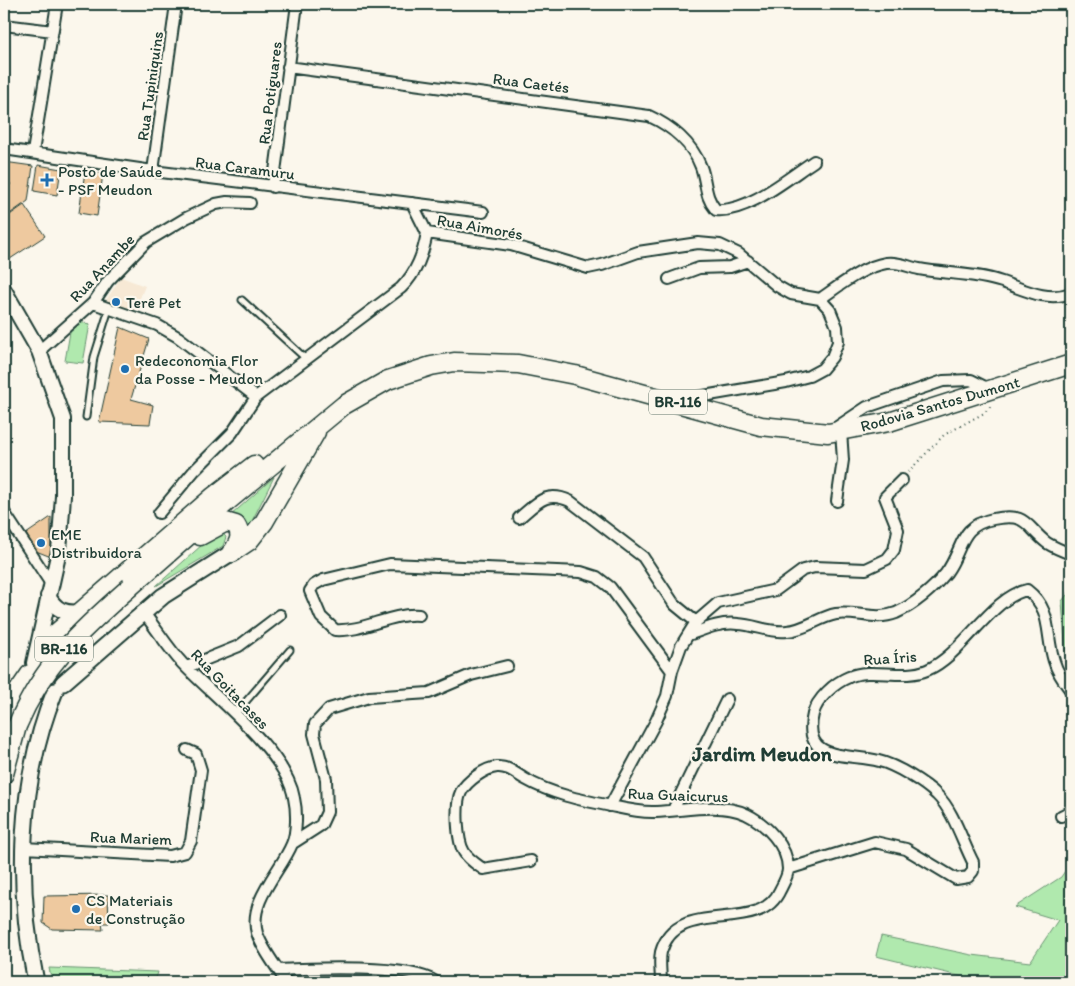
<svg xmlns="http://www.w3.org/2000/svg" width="1075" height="986" font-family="Itim,sans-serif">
	<rect width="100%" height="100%" fill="#fbf7ec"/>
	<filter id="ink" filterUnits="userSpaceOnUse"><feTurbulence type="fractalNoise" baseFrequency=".02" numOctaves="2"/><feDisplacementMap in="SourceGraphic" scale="10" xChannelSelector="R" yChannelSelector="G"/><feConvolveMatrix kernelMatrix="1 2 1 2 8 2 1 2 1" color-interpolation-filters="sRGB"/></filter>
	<g filter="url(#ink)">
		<path fill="#f7e9d5" d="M121,277L145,286L133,315L103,305Z"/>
		<path fill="#b0e9ae" stroke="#689371" d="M72,321L90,324L83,363L65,361Z
			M274,477L246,533L230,516Z
			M222,533L226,537L223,546L156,586L212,536Z
			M1071,590V663L1066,658L1062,601Z
			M1071,862V982H984L876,956L881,936L972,955L1030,962L1058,920L1015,907L1061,877Z
			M49,968L158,972L155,982H52Z"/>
		<path fill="#eec99f" stroke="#1f3d34" d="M4,162L33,166L28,201L4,218V189L11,184L4,183Z
			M38,165L61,169L57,195L34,191Z
			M85,171L103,174L97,216L79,213Z
			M24,205L45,236L10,259L4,250V219Z
			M120,327L149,339L131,399L153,405L150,424L99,422Z
			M51,517V557L36,551L26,534Z
			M108,895L109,923H102L103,930L52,929L43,923L44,896Z"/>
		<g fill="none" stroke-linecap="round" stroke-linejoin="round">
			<g stroke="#1f3d34" stroke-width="9">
				<path id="service" d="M242,300L306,359
					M86,417L94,357L109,309
					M236,713L290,650"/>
			</g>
			<g stroke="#1f3d34" stroke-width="14">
				<path id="minor" d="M4,25L53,31
					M288,67L649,116C671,126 692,143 701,167C707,183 704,196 716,210C747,213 788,178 814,161
					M4,149L153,171L483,212
					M33,152L57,4
					M153,171L176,4
					M273,187L297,4
					M412,203L427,233
					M669,279L699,268L730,267L748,261
					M820,299C839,286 862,267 886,263C898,261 908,267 919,269C946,274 976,273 1002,282C1025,290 1047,302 1071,293
					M93,303L157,325L178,337L256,397L401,288C417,272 423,254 427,233L511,245L588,268L602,265L638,252L698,243L720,245L739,254L777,286L791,294L820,299L830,310L837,327L838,342L832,357L822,369L809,376L786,382L680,400
					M39,351L93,303L108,281L146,242L186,218L216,204L227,202L250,203
					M834,429L867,407L943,381L971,380L991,390
					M837,501L843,460L841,431
					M4,512L51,584
					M159,513L194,471L232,433L256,397
					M519,518C537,503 546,490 570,501L643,557L674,604L696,622
					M143,612C156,628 168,648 182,663C214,697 286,751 294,798C297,811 297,832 292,844C281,871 248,901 257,933C263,951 277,967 286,982
					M419,615C389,613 364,632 335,630L321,617L310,591L314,585L323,580L390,564L581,572L597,577L610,587L672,671
					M691,634C707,628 721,622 738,624C756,625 769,633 787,631C805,630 819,617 836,614C856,611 876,621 896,613C914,605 934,588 946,573C964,549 958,526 993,519C1028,512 1025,526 1047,543C1055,548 1063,551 1071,554
					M187,667L239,646L280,615
					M610,806L656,721L667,696L672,671L681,646L696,622L718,603L776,590L803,570L815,567L866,569L887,559L894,550L898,530L885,497L902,480
					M673,810L727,699
					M1061,816L1071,811
					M293,843L321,825L327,812L326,779L314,734L315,724L329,709L369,697L429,693L471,675L507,666
					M24,848L170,856L185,852L191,841L201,770L196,754L187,750
					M531,861L483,869C476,864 468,859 464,852C457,841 455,804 461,792C467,781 485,768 497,767C508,766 516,774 525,779C551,794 581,800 611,806C625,809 640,813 656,812C684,811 718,802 746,814C765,823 788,846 788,869C788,876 783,884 780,890C759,938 677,895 661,952C659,961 661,973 661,982
					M788,869L875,842L906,849L956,879L968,877L973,871V862C963,843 953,810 937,795C925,783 896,765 879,761C849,753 801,763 813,714C817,699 834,683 849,677C871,667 903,680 927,670C963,655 991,597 1027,590C1053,610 1045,633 1054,661C1057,672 1064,682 1071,691
					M279,970C314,968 409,964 436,982"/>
			</g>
			<g stroke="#1f3d34" stroke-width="18">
				<path id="tertiary" d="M4,290L39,351L63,419V496L59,551L34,663
					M48,596C56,611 66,614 82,612"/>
			</g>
			<g stroke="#1f3d34" stroke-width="19">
				<path id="secondary" d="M63,683L163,596L231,553
					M36,982C16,887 18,782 55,691"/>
			</g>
			<g stroke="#1f3d34" stroke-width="21">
				<path id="trunk" d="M200,536L226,522L236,525C243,536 238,543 232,553
					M231,553L249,541L264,522L316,432
					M130,587L228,501L344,405L388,380L431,366L454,362L518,364L575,375L761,426L828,433L889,422L1071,364
					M42,658L47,644L55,634L214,496L254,465
					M4,719L10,703L30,674
					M4,774L17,726"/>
			</g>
			<path stroke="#1f3d34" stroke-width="2" stroke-dasharray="1 4" stroke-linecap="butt" d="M908,472L944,435L984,413L993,404"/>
			<use href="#service" stroke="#fbf7ec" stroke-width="5"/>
			<use href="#minor" stroke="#fbf7ec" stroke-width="10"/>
			<use href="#tertiary" stroke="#fbf7ec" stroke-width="14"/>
			<use href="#secondary" stroke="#fbf7ec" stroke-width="15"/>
			<use href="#trunk" stroke="#fbf7ec" stroke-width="18"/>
			<g stroke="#1f3d34" stroke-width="21" stroke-linecap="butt">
				<path id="trunk-bridge" d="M17,726C43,664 80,631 130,587"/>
			</g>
			<use href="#trunk-bridge" stroke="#fbf7ec" stroke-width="18"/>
		</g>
	</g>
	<g fill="#1f6fb2" stroke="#fbf7ec" stroke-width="2">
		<path d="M44.5 172.5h5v5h5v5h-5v5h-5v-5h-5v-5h5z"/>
		<circle cx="116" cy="302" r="5"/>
		<circle cx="125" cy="369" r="5"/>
		<circle cx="41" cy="543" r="5"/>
		<circle cx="76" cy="909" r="5"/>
	</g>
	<g text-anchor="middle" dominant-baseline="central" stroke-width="4.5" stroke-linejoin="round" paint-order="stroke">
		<g fill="#fbf7ec" stroke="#61756b" stroke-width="1">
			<rect x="649" y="389.5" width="58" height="25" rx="4"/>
			<rect x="35" y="636.5" width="58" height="25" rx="4"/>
		</g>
		<g font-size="15" font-weight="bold" fill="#1f3d34">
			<text x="678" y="402">BR-116</text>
			<text x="64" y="649">BR-116</text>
		</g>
		<g font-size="16" fill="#1f3d34" stroke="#fbf7ec">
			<text transform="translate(531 83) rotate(7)">Rua Caetés</text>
			<text transform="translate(150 86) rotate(-82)">Rua Tupiniquins</text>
			<text transform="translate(270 93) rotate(-83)">Rua Potiguares</text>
			<text transform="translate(245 168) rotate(7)">Rua Caramuru</text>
			<text transform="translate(480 227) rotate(10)">Rua Aimorés</text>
			<text transform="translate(102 268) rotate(-47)">Rua Anambe</text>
			<text transform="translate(940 404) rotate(-16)">Rodovia Santos Dumont</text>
			<text transform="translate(890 658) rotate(-4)">Rua Íris</text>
			<text transform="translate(230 689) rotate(46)">Rua Goitacases</text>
			<text transform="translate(678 795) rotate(2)">Rua Guaicurus</text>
			<text transform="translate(131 838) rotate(2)">Rua Mariem</text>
		</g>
		<g font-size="16" fill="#1f3d34" stroke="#fbf7ec" text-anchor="start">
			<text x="58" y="171">Posto de Saúde<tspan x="58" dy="18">- PSF Meudon</tspan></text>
			<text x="126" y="302">Terê Pet</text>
			<text x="135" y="360">Redeconomia Flor<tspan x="135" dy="18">da Posse - Meudon</tspan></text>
			<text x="51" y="534">EME<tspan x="51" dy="18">Distribuidora</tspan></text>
			<text x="86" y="900">CS Materiais<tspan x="86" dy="18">de Construção</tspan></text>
		</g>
		<g font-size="21" font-weight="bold" fill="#1f3d34" stroke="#fbf7ec">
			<text x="762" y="753">Jardim Meudon</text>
		</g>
	</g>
	<rect width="1075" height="986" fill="none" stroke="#fbf7ec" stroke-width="20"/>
	<rect x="10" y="10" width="1055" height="966" fill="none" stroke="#1f3d34" stroke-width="2" filter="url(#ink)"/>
</svg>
